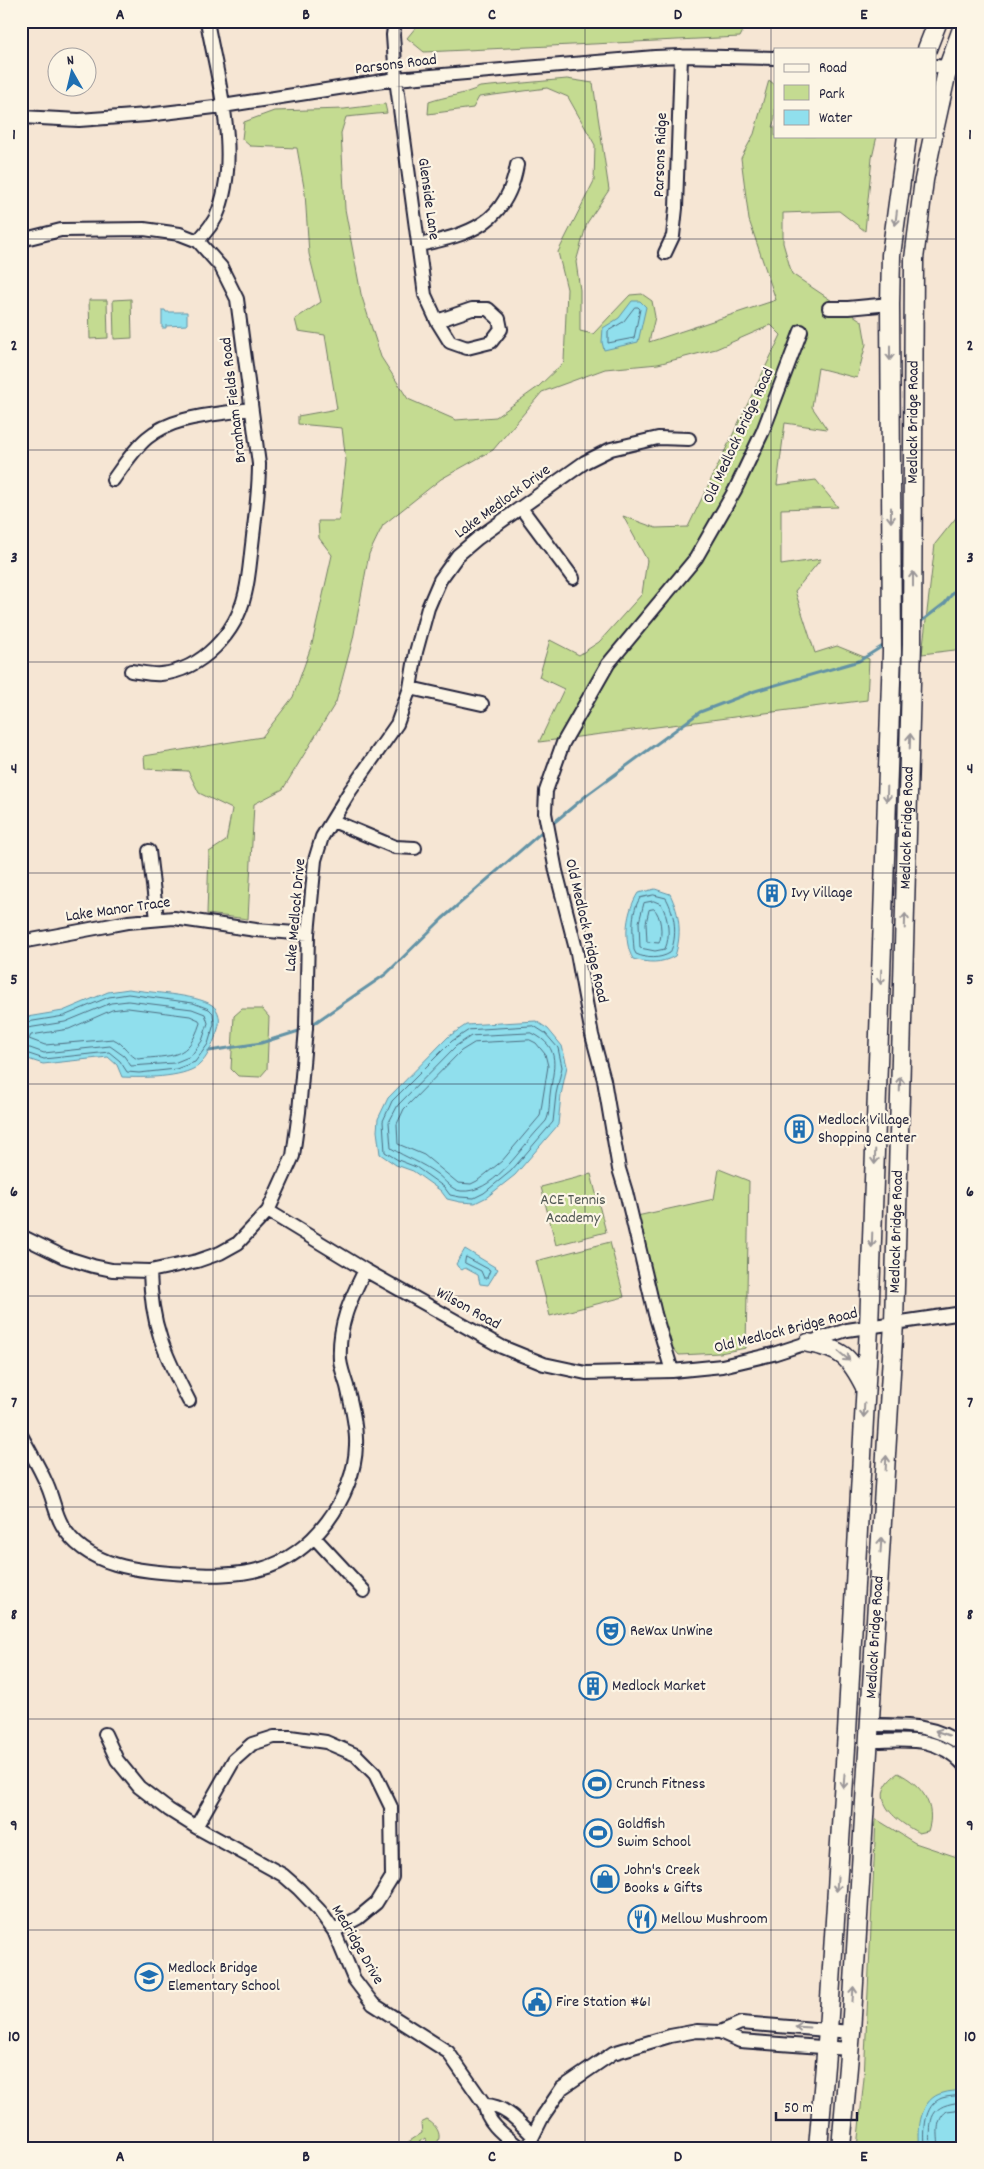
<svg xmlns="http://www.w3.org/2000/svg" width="984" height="2169" font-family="Dekko,sans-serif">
	<rect width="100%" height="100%" fill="#f6e6d4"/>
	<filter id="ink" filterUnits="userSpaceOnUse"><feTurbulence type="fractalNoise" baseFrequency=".02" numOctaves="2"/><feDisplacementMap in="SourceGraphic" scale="10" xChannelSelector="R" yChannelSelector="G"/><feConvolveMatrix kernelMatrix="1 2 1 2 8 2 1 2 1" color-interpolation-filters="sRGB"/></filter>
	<g filter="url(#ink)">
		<path fill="#c4db91" stroke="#737e66" d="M421,21H746V25L740,37L424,52L407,38Z
			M567,79L593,83L609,190L587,223L576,262L580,290V331L593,334L630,295L642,294L652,301L655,317L649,342L776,300L749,220L741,158L754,134L769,80L775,85V119L772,127H775V136H877L872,158L865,231L839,211L783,213V243L792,274L862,321L866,344L857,378L818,368L812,407L827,429L785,423L777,485L816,480L838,507L781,509V565L821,559L795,591L815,653L837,646L869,659L867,700L539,742L564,689L539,677L550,640L579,655L599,642L642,594L647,560L623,516L656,528L688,527L781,335L771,325L716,349L658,364L605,369L542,392L493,450L441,479L383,525L369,554L353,639L336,702L283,789L254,804L248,919L207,914L209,852L226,841L232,809L199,793L188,771L145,769L144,756L262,737L293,697L312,644L332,555L319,538L318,521H339L346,461L342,428L298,424V416L337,409L325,335L298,331L295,319L321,302L309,254L305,193L297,148L250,146L242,139L244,122L274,111L344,109L385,104L387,113L346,117L341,133L345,209L361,294L381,357L408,399L456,420L496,417L538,387L564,362L567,289L558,252L594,181L595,145L568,97L547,88L479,97L473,108L428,114L429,102C446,96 464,95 480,87Z
			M131,299L132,338L114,339L113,300Z
			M89,300H107L108,338L90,339Z
			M963,509V649L922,654L935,544Z
			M242,1009H262L269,1017L267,1069L260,1077L238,1076L231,1069L234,1016Z
			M719,1169L749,1181L746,1348L720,1353L679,1355L669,1343L637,1216L714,1199Z
			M591,1174L606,1232L556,1245L541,1187Z
			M610,1242L624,1297L550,1316L536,1261Z
			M898,1773C921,1784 937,1805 928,1831L919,1833C894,1820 865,1797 898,1773Z
			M876,1819L915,1843L963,1859V2148H857L864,2078Z
			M427,2120C435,2124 443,2134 437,2143H428L425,2138L410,2148H399L422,2133L421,2123Z"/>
		<path fill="#90dfed" stroke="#6493a6" d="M632,301H640L646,307L638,342L604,350L602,342L603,328L619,318Z
			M162,310H165L166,312H187V325L166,326V328H162Z
			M655,889L670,894C680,915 682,934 675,956C661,964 648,963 633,959C622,940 627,910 638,893Z
			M129,989C150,993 195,994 212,1005C219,1010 221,1020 218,1029C214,1041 209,1057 198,1066C182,1078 142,1078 122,1077L117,1065L108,1057L43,1064L28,1059H21V1018L63,1011L108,992Z
			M536,1021L548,1029L562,1046L567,1066L561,1095L558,1125L515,1175L487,1197L475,1203L460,1202L447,1199L441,1191L413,1171L396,1165L380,1154L377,1131L378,1119L388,1098L448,1037L466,1025Z
			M465,1249L498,1269L488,1285L480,1284L478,1275L465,1268L462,1270L458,1267L456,1264Z
			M963,2090V2148H920C917,2129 920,2098 943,2093C949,2091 956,2091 963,2090Z"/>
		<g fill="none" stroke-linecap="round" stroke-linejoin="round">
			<path stroke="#4e6e82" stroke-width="1" d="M635,307H638L640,309L634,338L608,343V331L623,322Z
				M654,895L666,898C675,914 678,936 670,953C660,959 647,959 636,954L634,950C633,932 630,914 640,898Z
				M654,901L661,904C668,916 671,936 665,949L655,951L640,948L639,922L644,903Z
				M654,909C661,915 663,934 659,943L647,942L646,923L649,910Z
				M128,1008L190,1016L199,1020L200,1023C188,1060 173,1055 138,1059C130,1057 124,1043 113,1039L45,1045L29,1039L31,1035L69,1029L112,1010Z
				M21,1023L64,1016L109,997L128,994L193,1003L209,1009L213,1013L214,1024L208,1044L195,1062L176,1069L139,1073L127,1072L120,1061L109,1052L44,1059L29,1054H21
				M534,1026L545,1033L558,1048L562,1067L556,1094L553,1122L511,1171L484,1193L474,1198L460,1197L450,1195L444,1187L416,1167L398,1160L385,1152L383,1121L392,1101L452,1041L469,1030Z
				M21,1029L65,1022L111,1003L128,1001L192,1009L205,1014L208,1023L202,1041L191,1056L174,1063L131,1066L124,1056L110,1046L44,1053L30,1048H21
				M532,1033C563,1048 553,1068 550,1095C549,1102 550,1114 546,1121C543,1125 539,1128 536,1132C518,1152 492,1194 461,1191C451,1190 445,1180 437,1174C421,1162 406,1158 391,1148L389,1122L398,1105L456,1046L471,1036Z
				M530,1040L536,1043L545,1054L548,1066L540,1116L502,1161L477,1181L471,1184L458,1183L424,1155L398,1144L397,1124L404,1109L461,1051L474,1043Z
				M466,1257L490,1270L487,1278H484L481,1271L465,1263Z
				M925,2148C924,2131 923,2105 942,2098C948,2096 957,2096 963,2095
				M931,2148C929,2117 929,2105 963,2102
				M939,2148C938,2134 935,2120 947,2111L963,2109"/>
			<path stroke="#6493a6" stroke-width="3" d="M919,623L945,603L963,580
				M551,825L587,795L700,712L755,691L859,661L886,644
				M310,1026L386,974L442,919L544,830
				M209,1051L261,1043L302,1030"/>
			<g stroke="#22223b" stroke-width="16">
				<path id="minor" d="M395,21L393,35L396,79L425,295L437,321
					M935,66L948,67L963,73
					M21,117L79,120L147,115L223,106L396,79L655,57L681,56L775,58
					M21,241L25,239L61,230L144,229L180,234L198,241L221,267L237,299L259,464C259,492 255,518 252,545C250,561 249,578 245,594C236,633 202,670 161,674C151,675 140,672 131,671
					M198,241C204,234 212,225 216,217C242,158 218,82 207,21
					M418,245C470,235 507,223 517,165
					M665,253L673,236L676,208L681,56
					M829,308H848L890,304
					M472,309H488L499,319L501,329L491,342L467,348L450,342L437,321Z
					M113,480C123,466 134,449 147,438C174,415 217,415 250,409
					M521,508L573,578
					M410,688L482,704
					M333,821L395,847L415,848
					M149,851L157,919
					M21,942L128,922L174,918L256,930L308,934
					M268,1211L365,1270L502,1347L544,1364L586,1373L672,1371L722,1366L773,1354L847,1330L963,1313
					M21,1236L64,1257L93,1266L112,1270L150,1271L197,1261L220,1253L238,1243L268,1211L293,1156L299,1112L306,1028L308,934L315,860L322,837L350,791L397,724L410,688L416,652L428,608L440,580L458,555L478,538L585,462L611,449L658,438L689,439
					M150,1271C151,1325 164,1353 189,1401
					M672,1371L655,1314L626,1192L619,1169L604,1080L592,1035L577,953L556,871L545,813L546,791L563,743L608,664L696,558L735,490L763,431L801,331
					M21,1435C30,1452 40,1468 47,1485C53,1498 55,1513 62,1525C86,1568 142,1571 186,1574C210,1575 237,1576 261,1569C312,1556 355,1497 356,1445C357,1426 351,1404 347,1386C344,1377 341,1368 340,1360C338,1325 350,1300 365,1270
					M314,1537L364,1591
					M870,1725C903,1725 936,1724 963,1746
					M105,1734L117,1760L139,1787L169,1810L196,1827L283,1875L299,1889L319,1910L334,1931L354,1979L373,2004L448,2052L485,2105C486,2123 507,2137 520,2148
					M869,1741C905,1741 935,1734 963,1764
					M196,1827L234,1760L252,1744L274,1737H290L326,1742L356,1755L375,1774L391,1807L392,1877L376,1903L358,1918L334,1931
					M720,2032L740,2041L849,2049
					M485,2105C505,2105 520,2123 533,2136
					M527,2148L543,2116L562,2088L613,2053L670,2036L697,2031L720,2032L741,2023L851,2032"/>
			</g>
			<g stroke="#22223b" stroke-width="21">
				<g id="highway">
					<path d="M927,49L938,21"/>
					<path d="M935,126L948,67L963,26"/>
					<path d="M808,1343C842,1349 850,1357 865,1387"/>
					<path d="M818,2148L828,2030L847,1732L869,1327L892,652L890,304L891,255L907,136"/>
					<path id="s1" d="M841,2148L851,2032L894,1323L912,644L914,259L924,180L933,136"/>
				</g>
			</g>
			<use href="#minor" stroke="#fcf5e5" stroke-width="12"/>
			<use href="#highway" stroke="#fcf5e5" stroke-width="18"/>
		</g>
		<defs><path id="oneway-shaft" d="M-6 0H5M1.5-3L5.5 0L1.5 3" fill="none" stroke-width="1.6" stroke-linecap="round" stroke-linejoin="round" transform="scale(1.25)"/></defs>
		<g stroke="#9a9698">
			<use href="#oneway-shaft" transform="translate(896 218) rotate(97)"/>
			<use href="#oneway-shaft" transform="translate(890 353) rotate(90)"/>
			<use href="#oneway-shaft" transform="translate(891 515) rotate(90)"/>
			<use href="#oneway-shaft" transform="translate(913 579) rotate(-90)"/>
			<use href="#oneway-shaft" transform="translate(910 741) rotate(-88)"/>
			<use href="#oneway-shaft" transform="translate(887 794) rotate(92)"/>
			<use href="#oneway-shaft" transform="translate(905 921) rotate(-88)"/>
			<use href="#oneway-shaft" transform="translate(881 977) rotate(92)"/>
			<use href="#oneway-shaft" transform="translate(900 1084) rotate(-88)"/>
			<use href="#oneway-shaft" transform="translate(875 1157) rotate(92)"/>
			<use href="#oneway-shaft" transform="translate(872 1240) rotate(92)"/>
			<use href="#oneway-shaft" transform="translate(844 1356) rotate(40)"/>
			<use href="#oneway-shaft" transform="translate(864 1410) rotate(93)"/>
			<use href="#oneway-shaft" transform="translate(886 1463) rotate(-87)"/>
			<use href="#oneway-shaft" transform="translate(881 1545) rotate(-86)"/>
			<use href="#oneway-shaft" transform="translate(942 1733) rotate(-161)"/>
			<use href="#oneway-shaft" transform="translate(844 1781) rotate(94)"/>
			<use href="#oneway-shaft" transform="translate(837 1884) rotate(94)"/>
			<use href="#oneway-shaft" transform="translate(853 1994) rotate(-86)"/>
			<use href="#oneway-shaft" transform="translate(802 2027) rotate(-176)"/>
		</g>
	</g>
	<path fill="none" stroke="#22223b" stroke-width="1" stroke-opacity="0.55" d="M213,21V2148M399,21V2148M585,21V2148M771,21V2148M21,239H963M21,450H963M21,662H963M21,873H963M21,1084H963M21,1296H963M21,1507H963M21,1719H963M21,1930H963"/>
	<defs>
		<g id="building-ring" transform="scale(1.4375)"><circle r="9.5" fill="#fcf5e5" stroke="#1f6fb2" stroke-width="1.5"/><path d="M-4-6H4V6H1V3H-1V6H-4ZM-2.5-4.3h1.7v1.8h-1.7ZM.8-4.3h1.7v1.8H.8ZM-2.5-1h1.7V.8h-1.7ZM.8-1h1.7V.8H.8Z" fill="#1f6fb2"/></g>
		<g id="theatre-ring" transform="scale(1.4375)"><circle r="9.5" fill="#fcf5e5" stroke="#1f6fb2" stroke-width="1.5"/><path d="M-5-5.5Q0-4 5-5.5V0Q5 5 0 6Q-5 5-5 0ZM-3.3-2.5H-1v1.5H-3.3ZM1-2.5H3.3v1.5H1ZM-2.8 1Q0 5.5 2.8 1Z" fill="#1f6fb2"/></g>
		<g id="stadium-ring" transform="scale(1.4375)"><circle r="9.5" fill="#fcf5e5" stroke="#1f6fb2" stroke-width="1.5"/><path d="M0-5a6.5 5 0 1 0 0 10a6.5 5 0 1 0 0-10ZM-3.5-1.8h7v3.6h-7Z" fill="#1f6fb2"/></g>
		<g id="shop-ring" transform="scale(1.4375)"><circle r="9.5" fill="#fcf5e5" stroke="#1f6fb2" stroke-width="1.5"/><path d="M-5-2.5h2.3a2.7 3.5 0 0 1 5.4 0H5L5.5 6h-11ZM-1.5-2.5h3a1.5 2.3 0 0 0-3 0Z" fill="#1f6fb2"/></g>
		<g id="restaurant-ring" transform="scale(1.4375)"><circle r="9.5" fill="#fcf5e5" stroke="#1f6fb2" stroke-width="1.5"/><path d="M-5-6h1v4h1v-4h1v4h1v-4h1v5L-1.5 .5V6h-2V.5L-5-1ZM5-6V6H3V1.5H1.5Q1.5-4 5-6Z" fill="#1f6fb2"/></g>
		<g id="school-ring" transform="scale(1.4375)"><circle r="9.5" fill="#fcf5e5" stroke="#1f6fb2" stroke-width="1.5"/><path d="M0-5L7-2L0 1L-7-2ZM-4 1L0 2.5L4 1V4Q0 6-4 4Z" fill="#1f6fb2"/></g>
		<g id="civic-ring" transform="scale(1.4375)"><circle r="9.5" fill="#fcf5e5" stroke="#1f6fb2" stroke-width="1.5"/><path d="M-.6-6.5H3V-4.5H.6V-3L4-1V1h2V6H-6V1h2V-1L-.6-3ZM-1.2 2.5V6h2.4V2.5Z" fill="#1f6fb2"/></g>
	</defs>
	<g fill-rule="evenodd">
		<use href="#building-ring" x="772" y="893"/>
		<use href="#building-ring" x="799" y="1129"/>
		<use href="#theatre-ring" x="611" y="1631"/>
		<use href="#building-ring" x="593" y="1686"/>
		<use href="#stadium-ring" x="597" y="1784"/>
		<use href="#stadium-ring" x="598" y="1833"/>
		<use href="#shop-ring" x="605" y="1879"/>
		<use href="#restaurant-ring" x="642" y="1919"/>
		<use href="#school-ring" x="149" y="1977"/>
		<use href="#civic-ring" x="537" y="2002"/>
	</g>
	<g text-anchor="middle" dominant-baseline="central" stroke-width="4.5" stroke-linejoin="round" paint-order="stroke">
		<g font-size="16" fill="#22223b" stroke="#fcf5e5">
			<text transform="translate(396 65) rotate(-7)">Parsons Road</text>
			<text transform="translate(661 155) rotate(-88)">Parsons Ridge</text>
			<text transform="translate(428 199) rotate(82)">Glenside Lane</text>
			<text transform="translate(234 400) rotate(-97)">Branham Fields Road</text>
			<text stroke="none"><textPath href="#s1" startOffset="1728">Medlock Bridge Road</textPath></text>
			<text transform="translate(739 436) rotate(-65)">Old Medlock Bridge Road</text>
			<text transform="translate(503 502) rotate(-36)">Lake Medlock Drive</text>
			<text stroke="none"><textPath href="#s1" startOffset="1322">Medlock Bridge Road</textPath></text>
			<text transform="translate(118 910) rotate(-8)">Lake Manor Trace</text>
			<text transform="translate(296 915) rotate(-85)">Lake Medlock Drive</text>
			<text transform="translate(586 931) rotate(77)">Old Medlock Bridge Road</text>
			<text stroke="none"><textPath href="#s1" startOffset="918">Medlock Bridge Road</textPath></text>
			<text transform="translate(468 1309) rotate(29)">Wilson Road</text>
			<text transform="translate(786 1331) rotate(-14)">Old Medlock Bridge Road</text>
			<text stroke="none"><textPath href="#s1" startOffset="512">Medlock Bridge Road</textPath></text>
			<text transform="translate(357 1945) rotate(60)">Medridge Drive</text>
		</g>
		<g font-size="16" fill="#22223b" stroke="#fcf5e5" text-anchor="start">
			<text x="791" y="893">Ivy Village</text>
			<text x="818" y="1120">Medlock Village<tspan x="818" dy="18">Shopping Center</tspan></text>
			<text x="630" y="1631">ReWax UnWine</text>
			<text x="612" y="1686">Medlock Market</text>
			<text x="616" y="1784">Crunch Fitness</text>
			<text x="617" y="1824">Goldfish<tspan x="617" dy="18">Swim School</tspan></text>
			<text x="624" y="1870">John's Creek<tspan x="624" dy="18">Books &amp; Gifts</tspan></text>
			<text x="661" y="1919">Mellow Mushroom</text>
			<text x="168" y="1968">Medlock Bridge<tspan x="168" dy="18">Elementary School</tspan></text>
			<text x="556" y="2002">Fire Station #61</text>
		</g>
		<g font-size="16" fill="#535a55" stroke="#fcf5e5">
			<text x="573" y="1200">ACE Tennis<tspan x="573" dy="18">Academy</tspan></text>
		</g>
	</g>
	<rect width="984" height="2169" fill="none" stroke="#fcf5e5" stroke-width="55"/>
	<rect x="774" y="48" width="162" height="90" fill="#fcf5e5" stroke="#a5a1a1"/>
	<rect x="784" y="64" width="25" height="8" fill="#fcf5e5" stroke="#a5a1a1"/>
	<text x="819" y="72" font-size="15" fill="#22223b">Road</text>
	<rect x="784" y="85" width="25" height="15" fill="#c4db91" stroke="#a5a1a1"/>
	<text x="819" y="98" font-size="15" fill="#22223b">Park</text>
	<rect x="784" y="110" width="25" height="15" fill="#90dfed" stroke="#a5a1a1"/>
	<text x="819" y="122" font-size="15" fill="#22223b">Water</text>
	<g transform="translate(72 72) rotate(352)"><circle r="24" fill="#fcf5e5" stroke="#a5a1a1"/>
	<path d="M0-4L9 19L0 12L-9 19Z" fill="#1f6fb2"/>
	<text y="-8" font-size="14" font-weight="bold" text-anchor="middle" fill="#22223b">N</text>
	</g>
	<path d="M776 2112v8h81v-8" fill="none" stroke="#22223b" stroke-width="2.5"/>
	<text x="784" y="2112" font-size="15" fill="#22223b" stroke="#fcf5e5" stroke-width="4" paint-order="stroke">50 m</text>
	<rect x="28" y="28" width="928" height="2114" fill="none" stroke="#22223b" stroke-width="2"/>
	<g font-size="16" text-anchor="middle" font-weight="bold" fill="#22223b">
		<text x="120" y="19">A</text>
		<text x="306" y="19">B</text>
		<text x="492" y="19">C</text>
		<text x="678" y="19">D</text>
		<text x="864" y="19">E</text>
		<text x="14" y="139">1</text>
		<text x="970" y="139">1</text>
		<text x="14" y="350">2</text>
		<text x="970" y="350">2</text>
		<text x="14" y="562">3</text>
		<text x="970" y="562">3</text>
		<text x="14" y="773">4</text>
		<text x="970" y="773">4</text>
		<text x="14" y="984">5</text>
		<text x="970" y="984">5</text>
		<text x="14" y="1196">6</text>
		<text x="970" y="1196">6</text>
		<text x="14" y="1407">7</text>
		<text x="970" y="1407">7</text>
		<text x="14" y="1619">8</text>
		<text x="970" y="1619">8</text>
		<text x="14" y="1830">9</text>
		<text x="970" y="1830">9</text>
		<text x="14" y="2041">10</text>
		<text x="970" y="2041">10</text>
		<text x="120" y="2161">A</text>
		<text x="306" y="2161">B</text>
		<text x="492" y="2161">C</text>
		<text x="678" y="2161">D</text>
		<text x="864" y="2161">E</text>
	</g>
</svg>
